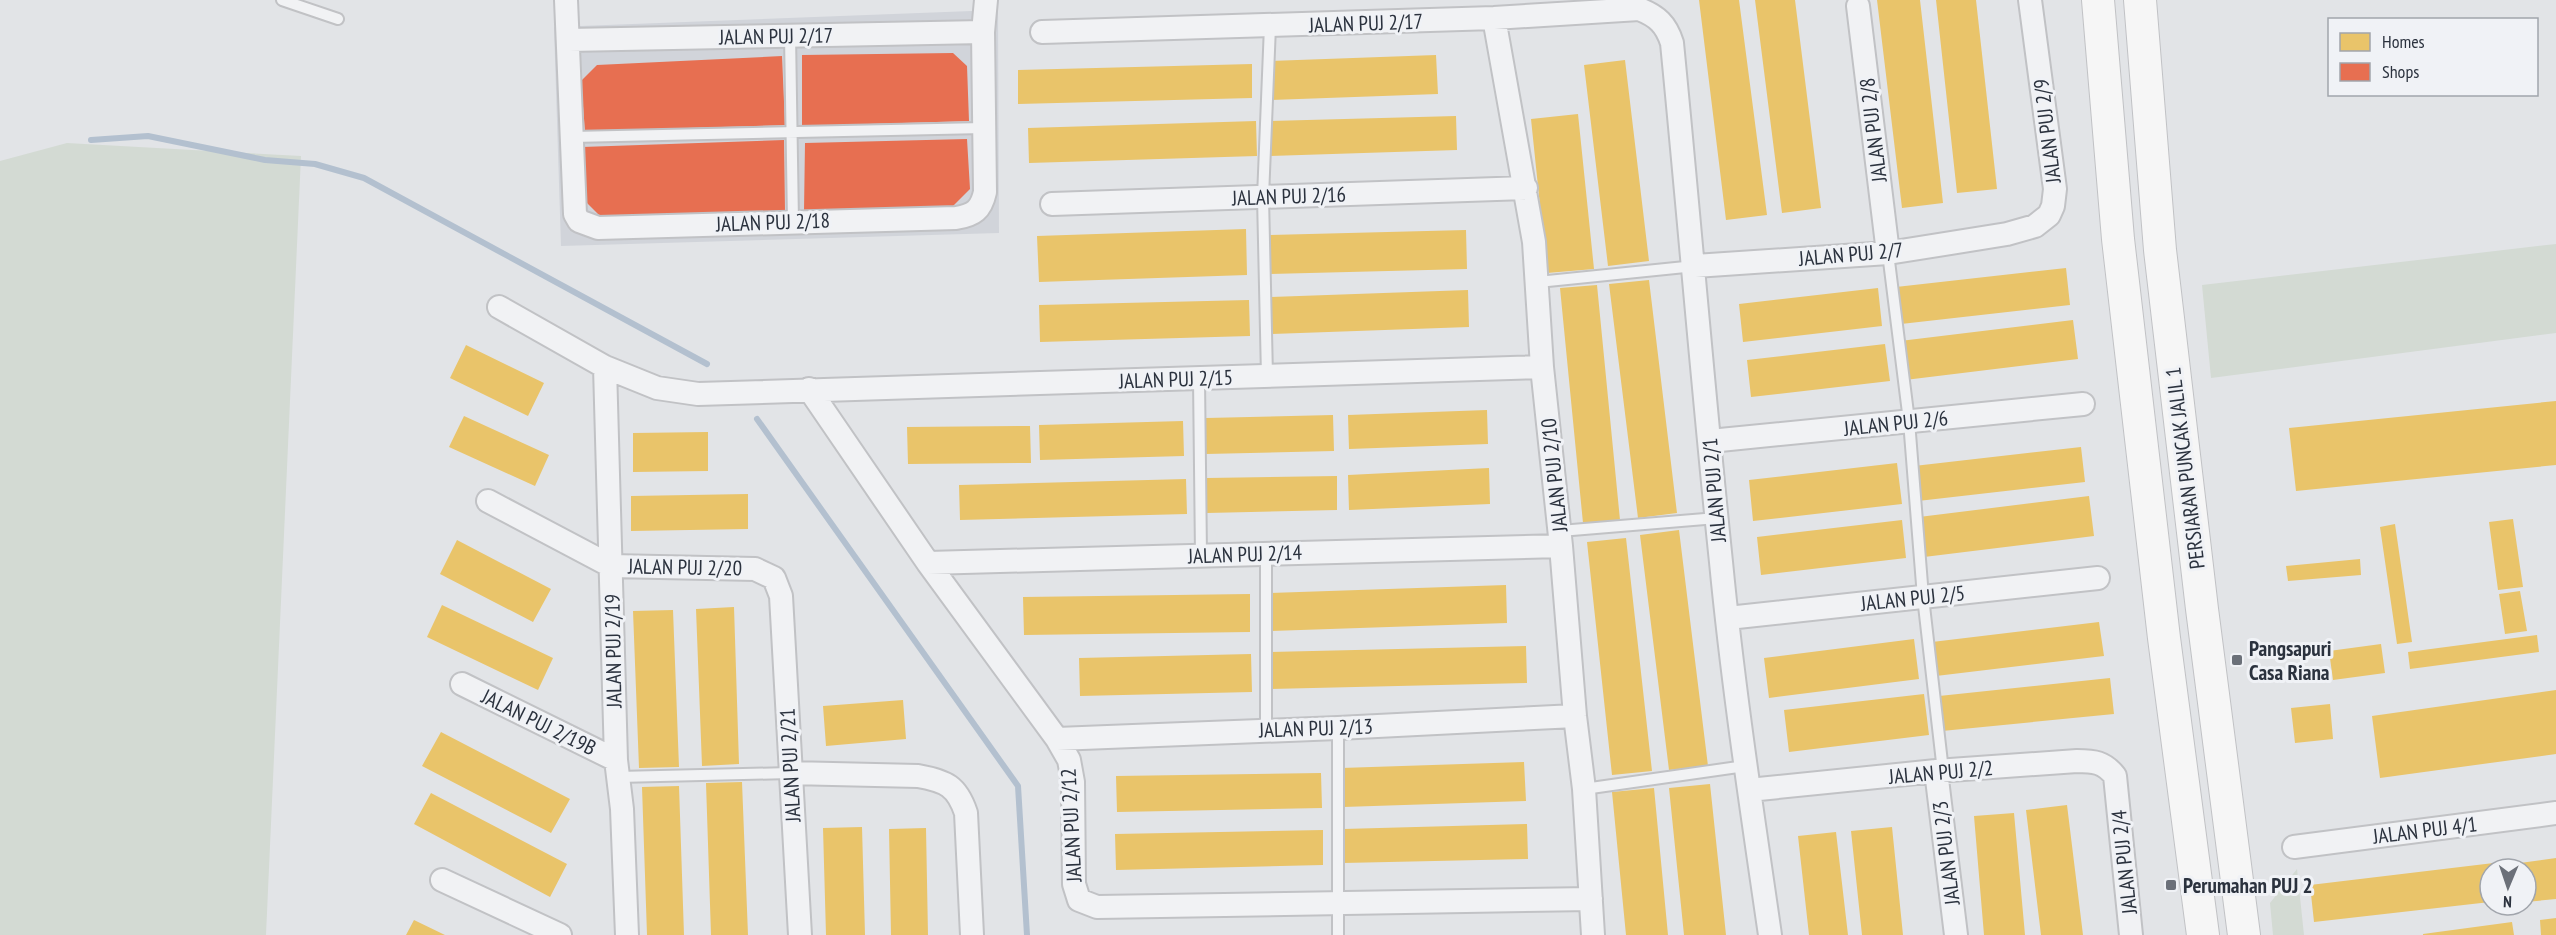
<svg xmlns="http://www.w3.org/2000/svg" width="2556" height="935" font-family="'PT Sans Narrow',sans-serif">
	<rect width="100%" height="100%" fill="#e2e4e7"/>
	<path fill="#d1d4da" d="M998,10L999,233L561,246L554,27Z"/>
	<path fill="#d3dad3" d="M67,143L301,156L266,935H0V161Z
		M2556,244V333L2211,378L2202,285Z
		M2297,869L2304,935H2273L2270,903Z"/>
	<path fill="#e9c46a" d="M1699,0H1739L1767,215L1726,220Z
		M1755,0H1795L1821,208L1782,213Z
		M1877,0H1920L1943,203L1902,208Z
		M1936,0H1976L1997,189L1957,193Z
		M1436,55L1438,94L1271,100L1270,61Z
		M1625,60L1649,261L1608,266L1584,65Z
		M1252,64V98L1018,104V70Z
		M1578,114L1594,269L1547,273L1531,119Z
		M1456,116L1457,150L1269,156V121Z
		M1256,121L1257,156L1029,163L1028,128Z
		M1246,229L1247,275L1039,282L1037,236Z
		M1466,230L1467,269L1269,274L1268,235Z
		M2066,268L2070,305L1901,324L1896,287Z
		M1649,280L1677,513L1638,518L1609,284Z
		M1597,285L1620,520L1583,523L1560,288Z
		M1878,288L1882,326L1743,342L1739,304Z
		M1468,290L1469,327L1272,334L1271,297Z
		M1249,300L1250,336L1040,342L1039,305Z
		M2073,320L2078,359L1905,380L1900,341Z
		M1885,344L1890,381L1751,397L1747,360Z
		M466,345L544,383L528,416L450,378Z
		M2556,401V465L2296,491L2289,428Z
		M1487,410L1488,444L1349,449L1348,415Z
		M1333,415L1334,451L1206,454V418Z
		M464,416L549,455L535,486L449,447Z
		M1183,421L1184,456L1040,460L1039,425Z
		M1030,426L1031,463L908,464L907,427Z
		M708,432V471L633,472V433Z
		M2081,447L2085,482L1918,501L1914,466Z
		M1897,463L1902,504L1753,521L1749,480Z
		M1489,468L1490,504L1349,510L1348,475Z
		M1337,476V510L1207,513V478Z
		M1186,479L1187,514L960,520L959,485Z
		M748,494V529L631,531V496Z
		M2089,496L2094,536L1924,557L1919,517Z
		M2513,519L2523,587L2498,590L2489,522Z
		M1902,520L1906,558L1761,575L1757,537Z
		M2395,524L2412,642L2397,644L2380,527Z
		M1679,530L1708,766L1669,770L1640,535Z
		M1626,538L1652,771L1612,775L1587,542Z
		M457,540L551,589L533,622L440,574Z
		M2360,559L2361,575L2288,581L2286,566Z
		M1506,585L1507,623L1271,631L1270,593Z
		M2520,591L2527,631L2505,634L2499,594Z
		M1250,594V632L1024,635L1023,597Z
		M442,605L553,658L538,690L427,637Z
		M734,607L739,764L702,766L696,609Z
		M673,610L679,767L639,768L633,611Z
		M2099,622L2104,656L1936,676L1932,642Z
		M2537,635L2539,652L2410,669L2408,652Z
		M1914,639L1919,679L1769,698L1764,658Z
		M2381,644L2385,673L2333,680L2329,651Z
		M1526,646L1527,683L1269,689L1268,652Z
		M1251,654L1252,692L1080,696L1079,658Z
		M2110,678L2114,714L1942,731L1939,696Z
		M2556,690V754L2380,778L2372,716Z
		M1924,694L1929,735L1789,752L1784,710Z
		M903,700L906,739L826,746L823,706Z
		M2330,704L2333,739L2295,743L2291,708Z
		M441,732L570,799L551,833L422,766Z
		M1524,762L1526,801L1343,807L1341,768Z
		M1321,773L1322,808L1117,812L1116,776Z
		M742,782L748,935H711L706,783Z
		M1710,784L1726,935H1684L1669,788Z
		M679,786L684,935H647L642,787Z
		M1654,788L1668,935H1626L1612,792Z
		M431,793L567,864L550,897L414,824Z
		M2067,805L2083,935H2041L2026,810Z
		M2014,813L2025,935H1984L1974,816Z
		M1527,824L1528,859L1343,863V829Z
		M862,827L865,935H826L823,828Z
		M1892,827L1903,935H1862L1851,831Z
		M926,828L928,935H891L889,829Z
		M1323,830V865L1116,870L1115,834Z
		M1836,832L1848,935H1809L1798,836Z
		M2556,858V899L2526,902V869H2521L2520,863Z
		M2502,862L2503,869H2490V902L2314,922L2310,885Z
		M2556,918V935H2541L2540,920Z
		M414,920L445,935H406Z
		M2512,922L2514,935H2423V934Z"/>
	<path fill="#e76f51" d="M953,53L967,66L969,121L802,126V55Z
		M782,56L785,125L585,131L581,81L597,65Z
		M967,139L970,189L953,206L804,211L805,143Z
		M784,140L785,211L601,217L583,199L582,147Z"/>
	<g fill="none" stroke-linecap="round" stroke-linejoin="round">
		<path stroke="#b3c0cf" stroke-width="6" d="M91,140L148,136L265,160L315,164L364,178L707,364
			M757,419L1018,786L1027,935"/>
		<g stroke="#c1c2c5" stroke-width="14">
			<path id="service" d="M282,0L338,19
				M790,35L793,222
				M572,137L984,128
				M1888,253L1909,421L1923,597L1943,771
				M1538,282L1695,266
				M1267,376L1263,197L1270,26
				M1199,379L1201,555
				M1560,531L1717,518
				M1266,553V730
				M1338,728V935
				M618,777L790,773
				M1584,789L1745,766"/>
		</g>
		<g stroke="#c1c2c5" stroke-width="26">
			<path id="minor" d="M566,0L575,214L579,221L598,228L956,218C974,215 981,210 985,192L983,32L986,0
				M1858,6L1888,253
				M1494,18L1534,242L1542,367L1561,546L1575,716L1584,789L1593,935
				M1042,32L1494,18L1639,9C1657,16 1666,24 1672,43C1689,216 1703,389 1721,562C1733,687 1752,811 1770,935
				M569,40L983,32
				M1052,204L1526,188
				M1695,266L1888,253L2007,234L2035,226L2049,215L2053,206L2055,189L2030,0
				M499,307L605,367L657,388L698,394L1542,367
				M605,367L616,760L622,809L627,935
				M809,389L928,563L1057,739L1069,760L1073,782L1074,884L1079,900L1097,907L1591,899
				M1710,441L2083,404
				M488,501L611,566L755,569L774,578L781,596L800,935
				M928,563L1561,546
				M1728,618L2098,578
				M462,684L616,760
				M1057,739L1338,728L1575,716
				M1936,771L1956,935
				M790,773L918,776C946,781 957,786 966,813L972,935
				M1749,790L1936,771L2077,761C2094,761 2104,762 2115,776L2131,935
				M2294,847L2556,813
				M442,880L560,935"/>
		</g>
		<g stroke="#c1c2c5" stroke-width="34">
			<path id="secondary" d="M2098,0L2118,239L2164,638L2203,935
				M2140,0L2160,250L2202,609L2244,935"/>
		</g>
		<use href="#service" stroke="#f1f2f4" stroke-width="10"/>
		<use href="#minor" stroke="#f1f2f4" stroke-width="22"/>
		<use href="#secondary" stroke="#f6f6f6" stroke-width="32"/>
	</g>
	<g fill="#6b7079" stroke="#f0f2f6" stroke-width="2">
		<rect x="2231" y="654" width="12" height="12" rx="3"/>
		<rect x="2165" y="879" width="12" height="12" rx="3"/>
	</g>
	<g text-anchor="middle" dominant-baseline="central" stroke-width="6" stroke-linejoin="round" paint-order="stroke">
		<g font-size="21" fill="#2b323e" stroke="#f0f2f6">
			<text transform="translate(1366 23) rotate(-2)">JALAN PUJ 2/17</text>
			<text transform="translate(776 36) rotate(-1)">JALAN PUJ 2/17</text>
			<text transform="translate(1873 130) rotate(-97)">JALAN PUJ 2/8</text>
			<text transform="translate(2047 131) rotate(-97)">JALAN PUJ 2/9</text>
			<text transform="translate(1289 196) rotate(-2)">JALAN PUJ 2/16</text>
			<text transform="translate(773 222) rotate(-2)">JALAN PUJ 2/18</text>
			<text transform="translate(1851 254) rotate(-5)">JALAN PUJ 2/7</text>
			<text transform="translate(1176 379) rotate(-2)">JALAN PUJ 2/15</text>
			<text transform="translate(1896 423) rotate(-6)">JALAN PUJ 2/6</text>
			<text transform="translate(2185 468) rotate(-97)">PERSIARAN PUNCAK JALIL 1</text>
			<text transform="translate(1554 475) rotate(-96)">JALAN PUJ 2/10</text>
			<text transform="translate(1714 490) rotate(-95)">JALAN PUJ 2/1</text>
			<text transform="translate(1245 554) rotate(-2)">JALAN PUJ 2/14</text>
			<text transform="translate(685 567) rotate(1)">JALAN PUJ 2/20</text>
			<text transform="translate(1913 598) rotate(-6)">JALAN PUJ 2/5</text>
			<text transform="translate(613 651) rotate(-91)">JALAN PUJ 2/19</text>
			<text transform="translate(539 722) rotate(26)">JALAN PUJ 2/19B</text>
			<text transform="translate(1316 728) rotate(-2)">JALAN PUJ 2/13</text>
			<text transform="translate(790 765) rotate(-93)">JALAN PUJ 2/21</text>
			<text transform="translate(1941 772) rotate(-5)">JALAN PUJ 2/2</text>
			<text transform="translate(1071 825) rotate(-93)">JALAN PUJ 2/12</text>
			<text transform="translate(2425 830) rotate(-7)">JALAN PUJ 4/1</text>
			<text transform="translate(1946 853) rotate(-97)">JALAN PUJ 2/3</text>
			<text transform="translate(2124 862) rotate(-96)">JALAN PUJ 2/4</text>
		</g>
		<g font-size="21" font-weight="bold" fill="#2b323e" stroke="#f0f2f6" text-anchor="start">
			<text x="2249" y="648">Pangsapuri<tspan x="2249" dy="24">Casa Riana</tspan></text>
			<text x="2183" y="885">Perumahan PUJ 2</text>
		</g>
	</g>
	<rect x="2328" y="18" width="210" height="78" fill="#f0f2f6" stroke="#a1a5ac" stroke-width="1.5"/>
	<rect x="2340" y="33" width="30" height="18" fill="#e9c46a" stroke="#a1a5ac" stroke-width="1.5"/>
	<text x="2382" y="48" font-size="18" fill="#2b323e">Homes</text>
	<rect x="2340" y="63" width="30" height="18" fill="#e76f51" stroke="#a1a5ac" stroke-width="1.5"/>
	<text x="2382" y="78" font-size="18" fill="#2b323e">Shops</text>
	<g transform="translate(2508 887) rotate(182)"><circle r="28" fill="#f0f2f6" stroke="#a1a5ac" stroke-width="1.5"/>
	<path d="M0-4.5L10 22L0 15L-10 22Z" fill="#6b7079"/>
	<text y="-9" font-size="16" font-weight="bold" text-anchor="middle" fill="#2b323e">N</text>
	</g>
</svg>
